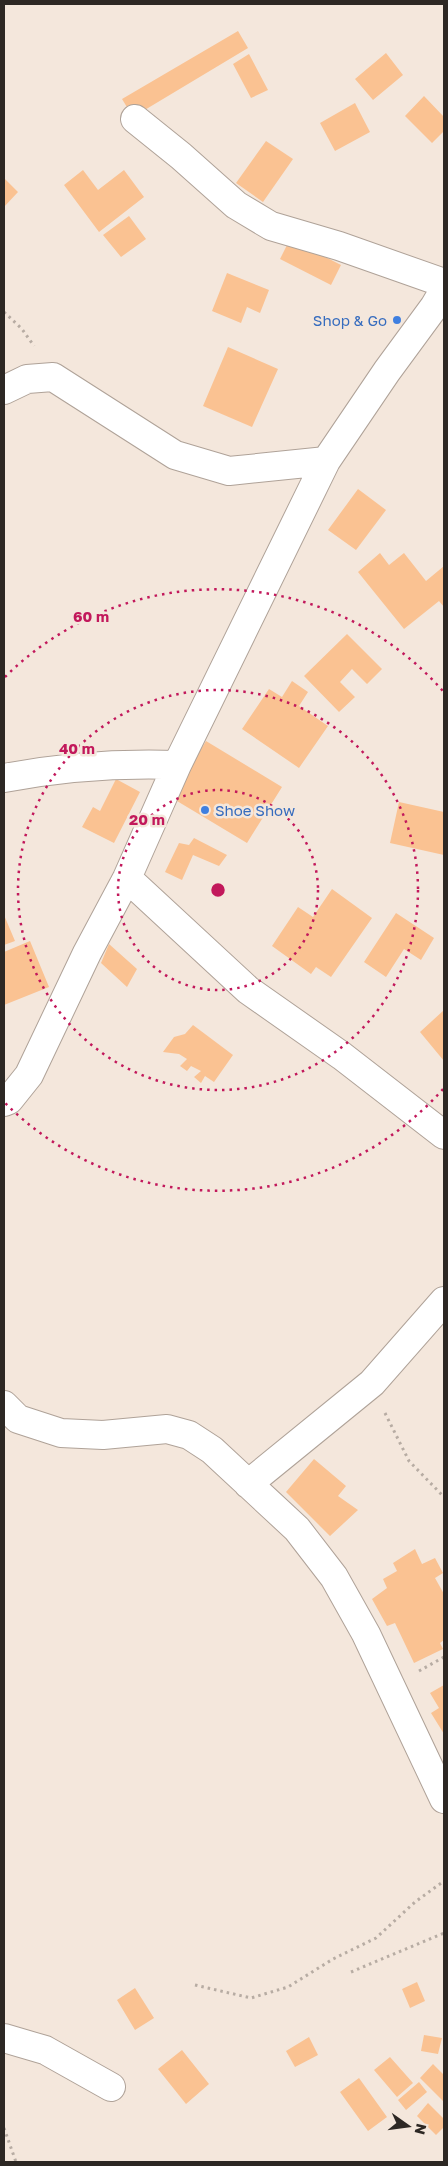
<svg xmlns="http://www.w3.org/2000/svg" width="448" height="2166" font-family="'Golos Text',sans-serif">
	<rect width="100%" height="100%" fill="#f4e7dc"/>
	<path fill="#fac292" d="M238,31L248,48L133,117L122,99Z
		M386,53L403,75L373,100L355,79Z
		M249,54L268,90L251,98L233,64Z
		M424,96L444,117V131L432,143L405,116Z
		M355,103L370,132L335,151L320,123Z
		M266,141L293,159L263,202L236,183Z
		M83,170L98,190L124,170L144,197L99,232L64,185Z
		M4,178L18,192L4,207Z
		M129,216L146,239L121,257L103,235Z
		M290,239L341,265L331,285L280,259Z
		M227,273L269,290L260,313L247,307L241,323L212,311Z
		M228,347L278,369L252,427L203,406Z
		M358,489L386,510L356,550L328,530Z
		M380,553L389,565L404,553L426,581L444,566V607L439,601L404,629L358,572Z
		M347,634L382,669L367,684L352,669L340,682L355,697L339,712L304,676Z
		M292,681L308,692L299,706L328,726L299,768L242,729L269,689L282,697Z
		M206,741L282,787L247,843L172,798Z
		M116,779L140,792L114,843L82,827L93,807L100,811Z
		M399,802L444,812V855L390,843Z
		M194,838L227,855L219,866L193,855L182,880L165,872L179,843L189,845Z
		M332,889L372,918L331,977L316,967L311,974L272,946L298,907L313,917Z
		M396,913L434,938L421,960L404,949L386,977L364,962Z
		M4,915L15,941L4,945Z
		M30,941L49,987L4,1005V952Z
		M109,944L137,969L127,987L101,963Z
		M444,1010V1061L420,1032Z
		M193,1025L233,1055L214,1082L205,1076L201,1083L194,1077L201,1071L191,1066L187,1071L180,1066L187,1059L179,1054L163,1052L174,1037L185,1034Z
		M314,1459L346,1486L338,1496L358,1510L330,1536L286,1492Z
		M415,1549L422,1564L435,1558L443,1573L435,1578L444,1594V1640L440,1643L443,1649L414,1663L395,1623L387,1626L372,1599L387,1588L383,1579L397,1571L393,1563Z
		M444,1685V1734L431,1713L439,1708L430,1693Z
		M417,1982L425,2001L410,2008L402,1989Z
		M135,1988L154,2018L135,2030L117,2000Z
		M424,2035L442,2038L438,2054L421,2051Z
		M309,2037L318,2055L295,2067L286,2051Z
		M182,2050L209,2084L186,2104L158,2069Z
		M390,2057L413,2083L397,2097L374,2070Z
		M433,2064L444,2075V2102L420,2078Z
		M359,2078L387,2117L368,2131L340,2092Z
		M419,2082L427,2092L406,2110L398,2100Z
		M428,2103L444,2119V2127L436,2135L417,2116Z"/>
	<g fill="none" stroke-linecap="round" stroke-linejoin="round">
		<g stroke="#afa298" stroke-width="30">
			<path id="minor" d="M135,119L181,156L236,205L271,226L339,246L444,283
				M4,390L27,379L53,377L175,455L229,471L326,461
				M4,778C62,767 119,763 177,765
				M127,878L248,990L342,1056L444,1135
				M4,1102L9,1100L29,1075L87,953L127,878L177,765L326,461L387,371L434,307L444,290
				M4,1405L18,1419L61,1433L103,1435L167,1429L189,1435L212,1450L297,1529L334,1577L366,1634L444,1799
				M248,1484L372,1383L444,1301
				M4,2038L45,2050L111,2087"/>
		</g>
		<path stroke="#b7aca3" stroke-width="3" stroke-dasharray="2.5 4" stroke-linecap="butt" d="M4,312L22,329L34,346
			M385,1413L409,1461L444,1497
			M419,1671L444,1657
			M351,1972L444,1933
			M195,1985L251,1998L288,1987L333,1959L376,1938L415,1902L444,1881
			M4,2128L16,2162"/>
		<use href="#minor" stroke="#fff" stroke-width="28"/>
	</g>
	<g fill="none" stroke="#c2185b" stroke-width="2.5" stroke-dasharray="2.5 5">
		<circle cx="218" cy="890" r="100"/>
		<circle cx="218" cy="890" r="200"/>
		<path d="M443 1089A301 301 0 0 1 5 1103M5 677A301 301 0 0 1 443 691"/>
	</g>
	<g fill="#3f7fe0" stroke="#f4e7dc" stroke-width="2">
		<circle cx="397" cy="320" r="5"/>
		<circle cx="205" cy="810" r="5"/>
	</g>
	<g text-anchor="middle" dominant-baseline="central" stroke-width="5" stroke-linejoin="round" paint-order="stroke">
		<g font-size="15" fill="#366cbe" stroke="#f4e7dc" text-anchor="end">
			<text x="387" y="320">Shop &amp; Go</text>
			<text x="215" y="810" text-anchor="start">Shoe Show</text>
		</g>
	</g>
	<circle cx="218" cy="890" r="8" fill="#c2185b" stroke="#f4e7dc" stroke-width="2.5"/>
	<g font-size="15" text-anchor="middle" font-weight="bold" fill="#c2185b" stroke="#f4e7dc" stroke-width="5" stroke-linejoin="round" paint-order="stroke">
		<text x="91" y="622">60 m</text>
		<text x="77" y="754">40 m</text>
		<text x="147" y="825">20 m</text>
	</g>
	<rect width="448" height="2166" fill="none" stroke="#2d2824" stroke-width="10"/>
	<g transform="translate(408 2126) rotate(104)" stroke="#f4e7dc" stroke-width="4" paint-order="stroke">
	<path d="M0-4L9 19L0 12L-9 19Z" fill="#2d2824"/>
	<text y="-8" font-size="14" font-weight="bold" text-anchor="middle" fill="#2d2824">N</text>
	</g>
</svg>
